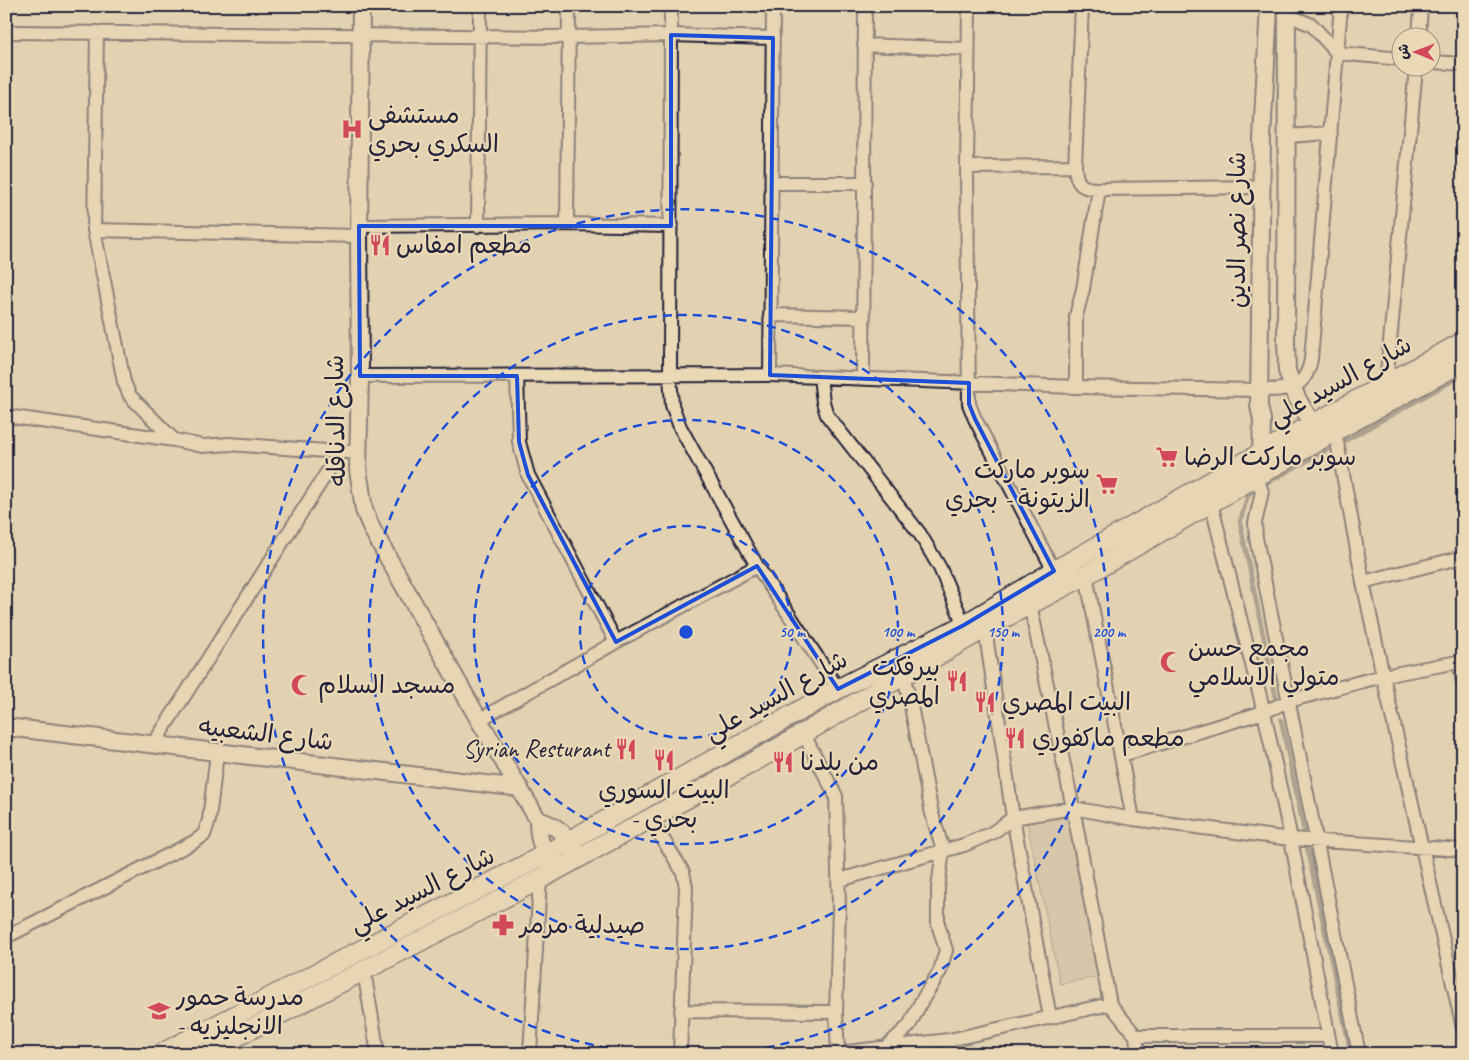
<svg xmlns="http://www.w3.org/2000/svg" width="1469" height="1060" font-family="Caveat,'Playpen Sans Arabic',sans-serif">
	<rect width="100%" height="100%" fill="#e3d2b1"/>
	<filter id="ink" filterUnits="userSpaceOnUse"><feTurbulence type="fractalNoise" baseFrequency=".02" numOctaves="2"/><feDisplacementMap in="SourceGraphic" scale="10" xChannelSelector="R" yChannelSelector="G"/><feConvolveMatrix kernelMatrix="1 2 1 2 8 2 1 2 1" color-interpolation-filters="sRGB"/></filter>
	<g filter="url(#ink)">
		<path fill="#c7b89f" stroke="#746d6d" d="M1068,814L1101,976L1060,984L1027,822Z"/>
		<g fill="none" stroke-linecap="round" stroke-linejoin="round">
			<path stroke="#6c6669" stroke-width="4.5" d="M1343,442L1463,375
				M1263,485L1336,445
				M1258,488L1248,495L1240,522L1277,703
				M1281,720L1304,831
				M1307,847L1351,1054"/>
			<g stroke="#22223b" stroke-width="16">
				<path id="minor" d="M671,6L670,375L672,405L680,427L757,566L838,689
					M969,6L967,167L969,404L975,419L1054,571
					M1082,6L1075,166C1076,184 1081,189 1099,189L1262,187
					M1287,15L1312,25L1337,53L1402,59
					M6,32L569,37L671,35L773,38
					M1419,38L1421,6
					M864,45L968,49
					M1432,62L1463,64
					M1287,136L1331,133
					M967,167L1075,166
					M772,183H865
					M567,224L569,6
					M359,226L567,224L671,226
					M478,226L480,6
					M94,230L97,32
					M770,315L864,317
					M770,375L773,6
					M360,376L770,375L1076,387L1260,390C1287,390 1306,390 1311,359L1341,6
					M517,376L519,442L528,475L616,642
					M820,377L823,402L827,415L920,534L940,568L964,625
					M863,379L865,6
					M1386,384L1416,68
					M1076,387V316L1083,289L1099,189
					M6,416L174,440L203,446L229,444L340,452H359
					M1335,431L1363,582L1383,676L1463,1028
					M174,440L130,396L124,382L94,230L359,236
					M1257,477L1262,492L1255,523L1256,538L1359,1054
					M1211,503L1264,712L1291,839L1332,1054
					M1086,575L1133,819
					M1363,582L1463,557
					M1030,604L1073,808L1110,1004L1136,1036L1138,1054
					M985,628L1013,818L1050,1017
					M1459,662L1463,682
					M479,720L616,642L757,566
					M803,733L836,796L839,907L836,1012L838,1054
					M153,745L340,452
					M1122,755L1264,712L1288,701L1383,676L1463,661
					M650,818L683,872L686,887L680,1054
					M839,880L964,845L992,833L1013,818L1073,808L1133,819L1291,839L1463,850
					M6,937L192,843L204,835L209,820L217,753
					M364,971L378,1054
					M681,1011L836,1012
					M1136,1036H1328
					M949,1040L951,1054
					M885,1048L909,1026L921,1002L940,971L946,950L938,924V888L943,850L932,814L909,696L903,677
					M838,1053L949,1040L1110,1004
					M530,1054L540,879"/>
			</g>
			<g stroke="#22223b" stroke-width="20">
				<path id="tertiary" d="M361,6L359,236L360,376L358,469L364,510L372,529L479,720L538,820C538,837 541,851 554,863
					M1287,6L1286,341L1287,371L1297,398L1318,434
					M1261,453L1262,420L1259,406L1262,138L1269,6
					M6,727L520,788
					M538,820C555,825 568,834 575,851"/>
			</g>
			<g stroke="#22223b" stroke-width="22">
				<path id="secondary" d="M161,1054L546,854L838,689L964,625L1054,571L1284,440L1463,342
					M203,1054L540,879L782,746L985,628L1086,575L1335,431L1463,362"/>
			</g>
			<use href="#minor" stroke="#ebd9b6" stroke-width="12"/>
			<use href="#tertiary" stroke="#ebd9b6" stroke-width="16"/>
			<use href="#secondary" stroke="#ebd9b6" stroke-width="19"/>
		</g>
	</g>
	<path d="M0 0H1469V1060H0ZM671,35L773,38L770,375L969,383V404L975,419L1054,571L964,625L838,689L757,566L616,642L528,475L519,442L517,376H360L359,226H671Z" fill="#e3d2b1" fill-opacity=".55" fill-rule="evenodd"/>
	<path fill="none" stroke="#1d4ed8" stroke-width="4" stroke-linejoin="round" d="M671,35L773,38L770,375L969,383V404L975,419L1054,571L964,625L838,689L757,566L616,642L528,475L519,442L517,376H360L359,226H671Z"/>
	<g fill="none" stroke="#1d4ed8" stroke-width="2.5" stroke-dasharray="9 6">
		<circle cx="686" cy="632" r="106"/>
		<circle cx="686" cy="632" r="212"/>
		<circle cx="686" cy="632" r="317"/>
		<path d="M653 1054A423 423 0 1 1 719 1054"/>
	</g>
	<defs>
		<g id="hospital-bare" transform="scale(1.725)"><path d="M-5-5h3v3.5h4V-5h3V5h-3V1.5h-4V5h-3Z" fill="#d1495b" stroke="#ebd9b6" stroke-width="2.5" paint-order="stroke"/></g>
		<g id="restaurant-bare" transform="scale(1.725)"><path d="M-5-6h1v4h1v-4h1v4h1v-4h1v5L-1.5 .5V6h-2V.5L-5-1ZM5-6V6H3V1.5H1.5Q1.5-4 5-6Z" fill="#d1495b" stroke="#ebd9b6" stroke-width="2.5" paint-order="stroke"/></g>
		<g id="supermarket-bare" transform="scale(1.725)"><path d="M-6-5.5h2.5l.6 2H6L4.5 2H-2.5L-4.4-4H-6ZM-1.5 3.2a1.3 1.3 0 1 0 .1 0ZM3 3.2a1.3 1.3 0 1 0 .1 0Z" fill="#d1495b" stroke="#ebd9b6" stroke-width="2.5" paint-order="stroke"/></g>
		<g id="mosque-bare" transform="scale(1.725)"><path d="M3.5-4.9A6 6 0 1 0 3.5 4.9A5 5 0 1 1 3.5-4.9Z" fill="#d1495b" stroke="#ebd9b6" stroke-width="2.5" paint-order="stroke"/></g>
		<g id="pharmacy-bare" transform="scale(1.725)"><path d="M-2-6h4v4h4v4h-4v4h-4v-4h-4v-4h4Z" fill="#d1495b" stroke="#ebd9b6" stroke-width="2.5" paint-order="stroke"/></g>
		<g id="school-bare" transform="scale(1.725)"><path d="M0-5L7-2L0 1L-7-2ZM-4 1L0 2.5L4 1V4Q0 6-4 4Z" fill="#d1495b" stroke="#ebd9b6" stroke-width="2.5" paint-order="stroke"/></g>
	</defs>
	<g fill-rule="evenodd">
		<use href="#hospital-bare" x="352" y="129"/>
		<use href="#restaurant-bare" x="380" y="245"/>
		<use href="#supermarket-bare" x="1167" y="457"/>
		<use href="#supermarket-bare" x="1107" y="484"/>
		<use href="#mosque-bare" x="1171" y="662"/>
		<use href="#restaurant-bare" x="957" y="681"/>
		<use href="#mosque-bare" x="302" y="685"/>
		<use href="#restaurant-bare" x="985" y="702"/>
		<use href="#restaurant-bare" x="1015" y="738"/>
		<use href="#restaurant-bare" x="626" y="749"/>
		<use href="#restaurant-bare" x="664" y="760"/>
		<use href="#restaurant-bare" x="783" y="762"/>
		<use href="#pharmacy-bare" x="503" y="925"/>
		<use href="#school-bare" x="159" y="1011"/>
	</g>
	<g text-anchor="middle" dominant-baseline="central" stroke-width="4.5" stroke-linejoin="round" paint-order="stroke">
		<g font-size="25" fill="#22223b" stroke="#ebd9b6" text-anchor="start">
			<text x="368" y="115">مستشفى<tspan x="368" dy="29">السكري بحري</tspan></text>
			<text x="396" y="245">مطعم امفاس</text>
			<text x="1184" y="457">سوبر ماركت الرضا</text>
			<text x="1090" y="470" text-anchor="end">سوبر ماركت<tspan x="1090" dy="29">الزيتونة - بحري</tspan></text>
			<text x="1188" y="648">مجمع حسن<tspan x="1188" dy="29">متولي الاسلامي</tspan></text>
			<text x="940" y="667" text-anchor="end">بيرفكت<tspan x="940" dy="29">المصري</tspan></text>
			<text x="318" y="685">مسجد السلام</text>
			<text x="1002" y="702">البيت المصري</text>
			<text x="1032" y="738">مطعم ماكفوري</text>
			<text x="610" y="749" text-anchor="end">Syrian Resturant</text>
			<text x="800" y="762">من بلدنا</text>
			<text x="664" y="790" text-anchor="middle">البيت السوري<tspan x="664" dy="29">- بحري</tspan></text>
			<text x="520" y="925">صيدلية مرمر</text>
			<text x="176" y="997">مدرسة حمور<tspan x="176" dy="29">- الانجليزيه</tspan></text>
		</g>
		<g font-size="25" fill="#22223b" stroke="#ebd9b6">
			<text transform="translate(1237 230) rotate(-90)">شارع نصر الدين</text>
			<text transform="translate(1340 381) rotate(-29)">شارع السيد علي</text>
			<text transform="translate(336 421) rotate(-91)">شارع الدناقله</text>
			<text transform="translate(776 696) rotate(-29)">شارع السيد علي</text>
			<text transform="translate(266 734) rotate(7)">شارع الشعبيه</text>
			<text transform="translate(422 890) rotate(-27)">شارع السيد علي</text>
		</g>
	</g>
	<circle cx="686" cy="632" r="8" fill="#1d4ed8" stroke="#ebd9b6" stroke-width="2.5"/>
	<g font-size="15" text-anchor="middle" font-weight="bold" fill="#1d4ed8" stroke="#ebd9b6" stroke-width="4.5" stroke-linejoin="round" paint-order="stroke">
		<text x="792" y="637">50 m</text>
		<text x="898" y="637">100 m</text>
		<text x="1003" y="637">150 m</text>
		<text x="1109" y="637">200 m</text>
	</g>
	<rect width="1469" height="1060" fill="none" stroke="#ebd9b6" stroke-width="25"/>
	<rect x="12" y="12" width="1444" height="1035" fill="none" stroke="#22223b" stroke-width="2" filter="url(#ink)"/>
	<g transform="translate(1416 52) rotate(271)"><circle r="24" fill="#ebd9b6" stroke="#9b9085"/>
	<path d="M0-4L9 19L0 12L-9 19Z" fill="#d1495b"/>
	<text y="-8" font-size="14" font-weight="bold" text-anchor="middle" fill="#22223b">ش</text>
	</g>
</svg>
